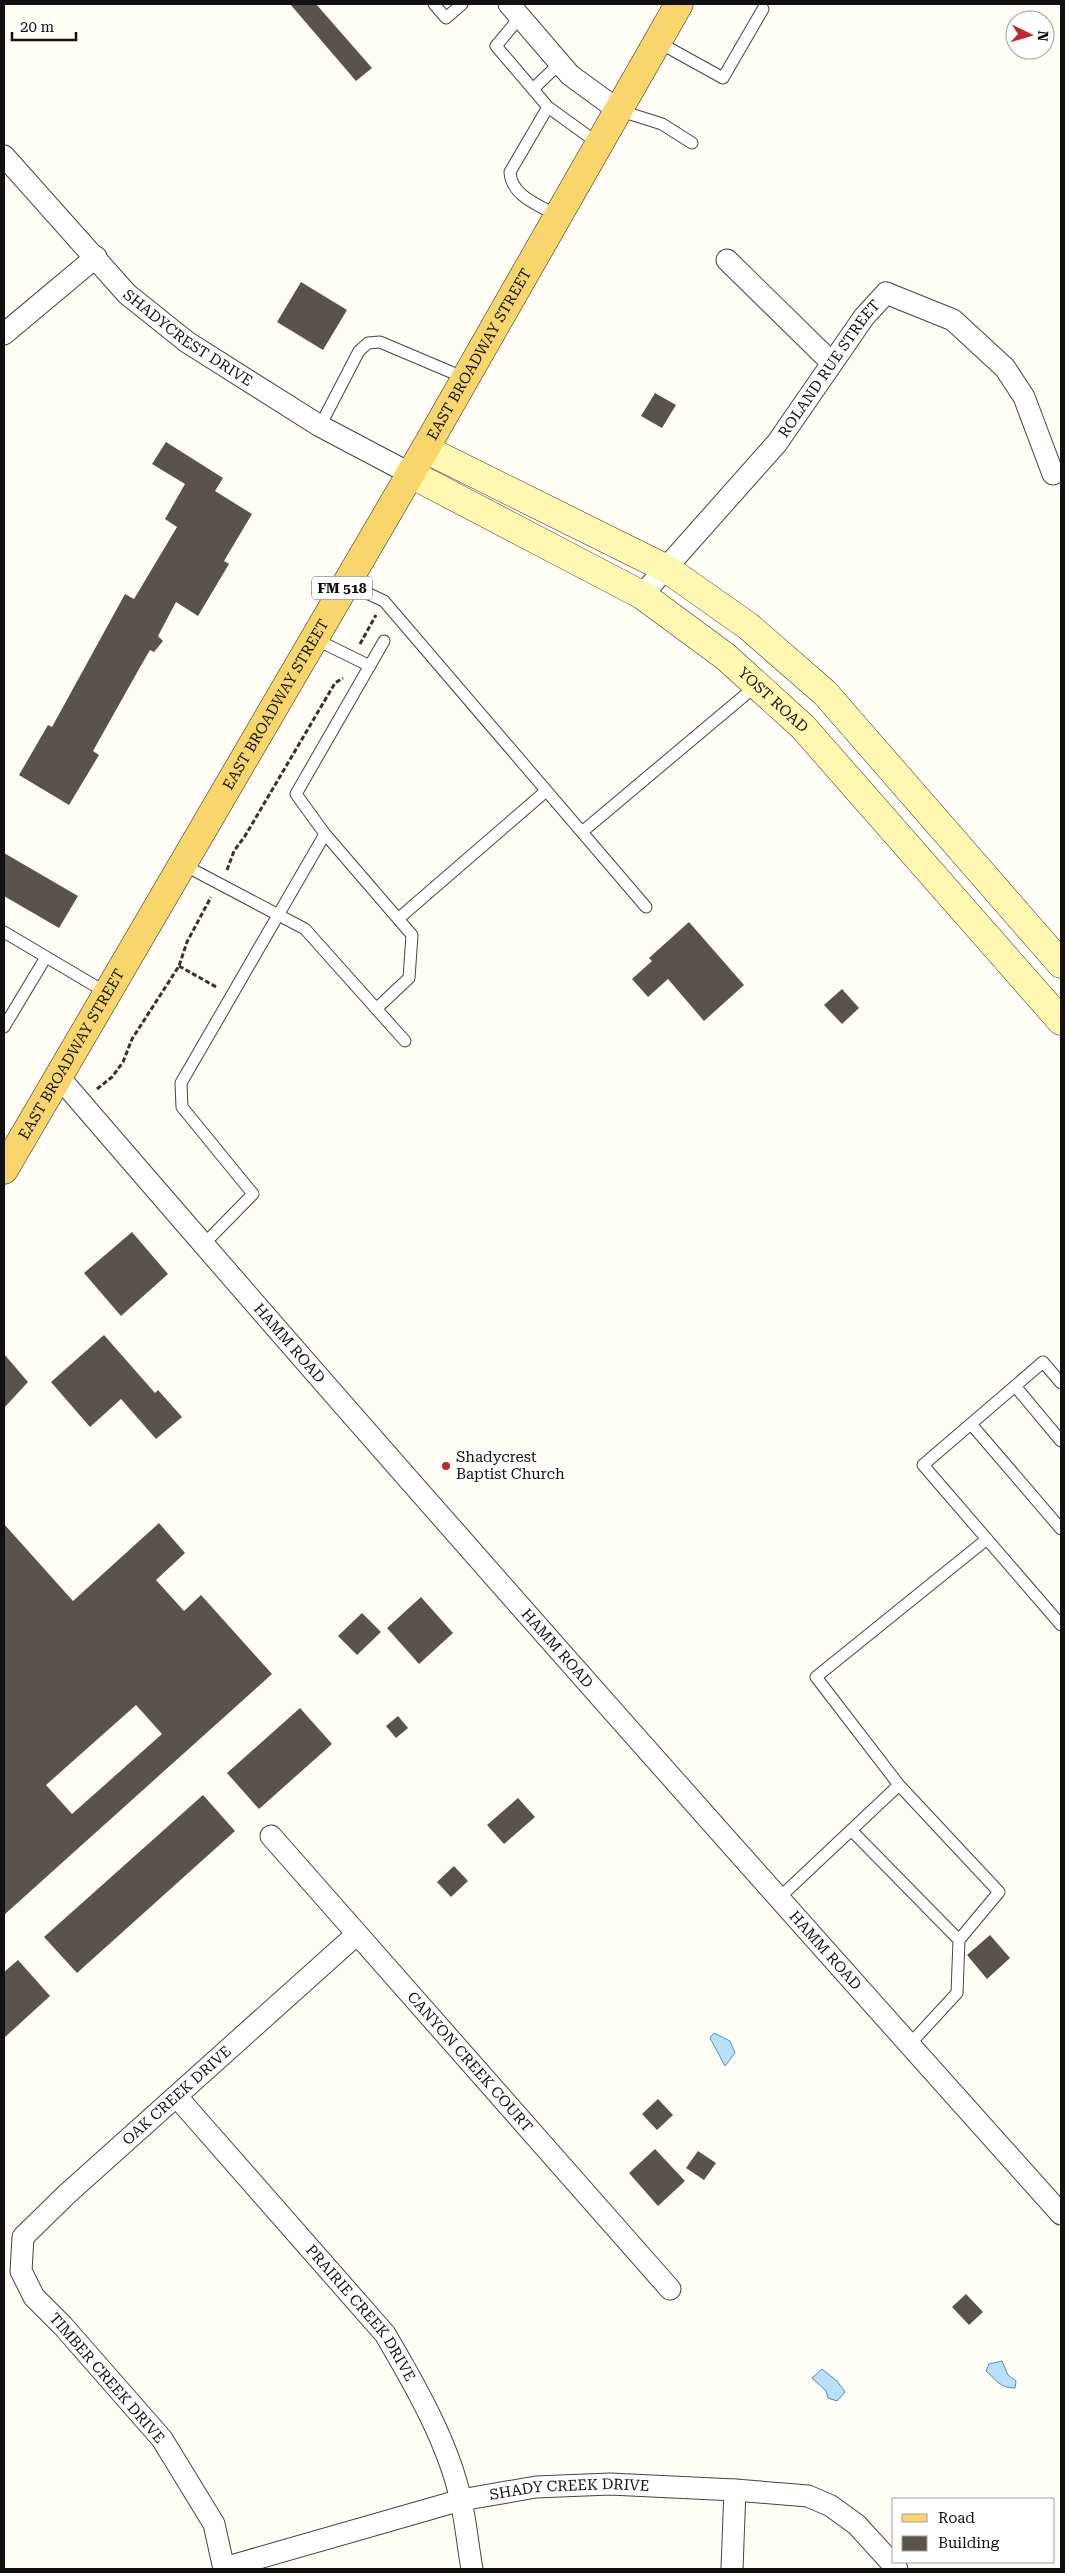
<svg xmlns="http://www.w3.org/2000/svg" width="1065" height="2573" font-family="'Roboto Serif',serif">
	<rect width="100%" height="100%" fill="#fffdf5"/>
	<path fill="#b9e0f7" stroke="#3f96cf" d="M714,2033L730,2041L735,2053L725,2066L710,2038Z
		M1002,2361L1008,2375L1016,2381L1015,2388C999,2388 997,2380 986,2371L989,2364Z
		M822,2369L837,2381L845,2392L837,2401L828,2398L826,2391L812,2378Z"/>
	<path fill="#5a524d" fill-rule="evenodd" d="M290,4H316L372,68L356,81Z
		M301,282L347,310L323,350L277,322Z
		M655,393L676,405L662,428L641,416Z
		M166,442L223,478L215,491L252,514L224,561L229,564L198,616L176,602L158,636L163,641L154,652L150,650L139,669L93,751L99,755L69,805L19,775L48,725L52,727L125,594L134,599L177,527L165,519L185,484L152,464Z
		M4,853L78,896L59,928L4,896Z
		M689,922L744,985L704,1021L668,979L648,997L632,979L652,961L649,958Z
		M842,989L859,1008L842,1024L824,1005Z
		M132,1232L168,1274L121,1316L84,1273Z
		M104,1335L155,1393L158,1390L182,1417L156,1439L121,1399L90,1427L51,1382Z
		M4,1354L28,1382L4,1408Z
		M159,1523L185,1553L156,1580L184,1611L201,1595L272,1674L4,1915V1524L73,1601ZM136,1705L162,1734L72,1814L46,1785Z
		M421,1597L453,1633L419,1664L387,1628Z
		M362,1613L381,1632L357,1655L338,1636Z
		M300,1708L332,1744L259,1809L227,1773Z
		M398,1716L408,1728L396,1738L386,1726Z
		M203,1795L235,1831L77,1973L44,1937Z
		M518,1798L535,1817L504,1844L487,1825Z
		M454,1866L468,1881L451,1897L437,1882Z
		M990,1935L1010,1958L987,1979L967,1955Z
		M18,1960L50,1996L4,2038V1972Z
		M658,2099L673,2115L657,2130L642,2114Z
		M655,2149L685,2181L658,2206L629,2173Z
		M698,2151L716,2163L704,2180L686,2168Z
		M966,2294L983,2312L969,2325L952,2307Z"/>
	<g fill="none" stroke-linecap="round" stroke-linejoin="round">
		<g stroke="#444" stroke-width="13">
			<path id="lane" d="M434,4L446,18L462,4
				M520,17L496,46L548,107L599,144
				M658,42L723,78L763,9
				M533,89L560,63
				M548,107L510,172C511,196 539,205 558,216
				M618,110L662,124L692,143
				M320,426L359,351L368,343L380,342L465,378
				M345,583L384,601L646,907
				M313,638L370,666
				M582,832L757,685
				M182,864L305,929L405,1041
				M398,919L546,791
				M4,932L107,993
				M376,1009L409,978L412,935L325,834L296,794L384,641
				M4,1027L46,957
				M203,1245L253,1194L182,1107L181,1083L325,834
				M1061,1383L1043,1362L923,1465L1061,1625
				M1015,1386L1061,1441
				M971,1424L1061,1529
				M851,1830L959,1940L999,1892L899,1785
				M778,1899L899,1785L816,1677L987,1539
				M909,2045L957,1993L959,1940"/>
		</g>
		<g stroke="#444" stroke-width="23">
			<g id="street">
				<path d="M509,4L570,75L618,110"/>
				<path id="s1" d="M4,156L127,294L187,342L320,426L409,473"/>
				<path d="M727,260L832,363"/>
				<path d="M4,334L96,257"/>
				<path id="s2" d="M642,595L777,443L864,317L886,293L953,320L1005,368L1024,397L1053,474"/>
				<path id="s3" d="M59,1077C388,1460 724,1838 1061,2214"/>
				<path id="s4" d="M271,1836L670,2289"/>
				<path id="s5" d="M177,2097L385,2334C415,2385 449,2444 461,2501C466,2523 468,2547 472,2569"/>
				<path id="s6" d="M224,2568L461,2500L536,2487L610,2484L735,2490L808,2496L831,2506L857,2525L897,2569"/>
				<path id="s7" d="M224,2569L214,2524L162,2439L63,2326L34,2297L21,2271L23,2237L67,2194L357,1934"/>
				<path d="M732,2569L735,2490"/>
			</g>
		</g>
		<g stroke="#333" stroke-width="29">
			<g id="secondary">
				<path d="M425,449L667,569L748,626L825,693L1061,964"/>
				<path id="s8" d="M409,473L642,595L726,657L803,727L1061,1021"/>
			</g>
		</g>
		<g stroke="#222" stroke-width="29">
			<g id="primary">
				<path id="s9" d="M4,1170L425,449L679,4"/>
			</g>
		</g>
		<path stroke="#333" stroke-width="3" stroke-dasharray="5 2.5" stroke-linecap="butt" d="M360,644L376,615
			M227,870L234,851L245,836L335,683L343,678
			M179,966L218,988
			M97,1089L112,1077L123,1062L132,1039L179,966L187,942L211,897"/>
		<use href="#lane" stroke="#fff" stroke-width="11"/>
		<use href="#street" stroke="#fff" stroke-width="21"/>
		<use href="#secondary" stroke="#fff6b0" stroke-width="28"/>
		<use href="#primary" stroke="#f9d66b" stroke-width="28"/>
	</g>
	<circle fill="#c4262e" stroke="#fff" stroke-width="2" cx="446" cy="1466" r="5"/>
	<g text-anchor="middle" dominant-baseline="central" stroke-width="5" stroke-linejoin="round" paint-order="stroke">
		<rect fill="#fff" stroke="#585858" stroke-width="1" x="312" y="576.5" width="60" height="23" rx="4"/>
		<g font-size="14" font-weight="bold" fill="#111">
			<text x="342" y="588">FM 518</text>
		</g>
		<g font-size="15" fill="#111" stroke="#fff">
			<text stroke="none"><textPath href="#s1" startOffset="260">SHADYCREST DRIVE</textPath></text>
			<text stroke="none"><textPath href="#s9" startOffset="944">EAST BROADWAY STREET</textPath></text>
			<text stroke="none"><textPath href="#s2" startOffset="294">ROLAND RUE STREET</textPath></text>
			<text stroke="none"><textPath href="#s8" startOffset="431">YOST ROAD</textPath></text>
			<text stroke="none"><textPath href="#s9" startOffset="539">EAST BROADWAY STREET</textPath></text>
			<text stroke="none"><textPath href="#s9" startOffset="134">EAST BROADWAY STREET</textPath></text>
			<text stroke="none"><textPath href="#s3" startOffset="352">HAMM ROAD</textPath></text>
			<text stroke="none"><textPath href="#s3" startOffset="758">HAMM ROAD</textPath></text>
			<text stroke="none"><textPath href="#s3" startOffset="1162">HAMM ROAD</textPath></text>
			<text stroke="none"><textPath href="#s4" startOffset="301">CANYON CREEK COURT</textPath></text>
			<text stroke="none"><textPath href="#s7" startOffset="609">OAK CREEK DRIVE</textPath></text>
			<text stroke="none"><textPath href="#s5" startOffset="284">PRAIRIE CREEK DRIVE</textPath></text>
			<text transform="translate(107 2378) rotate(49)">TIMBER CREEK DRIVE</text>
			<text stroke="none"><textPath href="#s6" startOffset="356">SHADY CREEK DRIVE</textPath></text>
		</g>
		<g font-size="15" fill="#111" stroke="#fff" text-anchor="start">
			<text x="456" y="1457">Shadycrest<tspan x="456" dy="17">Baptist Church</tspan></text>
		</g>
	</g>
	<rect width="1065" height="2573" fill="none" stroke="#111111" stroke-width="10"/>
	<rect x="892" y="2498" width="162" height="65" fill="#ffffff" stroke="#a0a0a0"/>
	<rect x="902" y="2514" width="25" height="8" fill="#f9d66b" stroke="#a0a0a0"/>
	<text x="938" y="2523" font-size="15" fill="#111111">Road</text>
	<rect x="902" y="2536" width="25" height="15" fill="#5a524d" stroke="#a0a0a0"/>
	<text x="938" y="2548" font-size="15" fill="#111111">Building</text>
	<g transform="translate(1030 35) rotate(95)"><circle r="24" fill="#ffffff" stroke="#a0a0a0"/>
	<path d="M0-4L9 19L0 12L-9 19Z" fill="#c4262e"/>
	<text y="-8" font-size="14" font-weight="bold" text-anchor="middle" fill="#111111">N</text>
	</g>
	<path d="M12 32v8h64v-8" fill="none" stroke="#111111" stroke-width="2.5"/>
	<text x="20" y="32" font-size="15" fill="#111111" stroke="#ffffff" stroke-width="4" paint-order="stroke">20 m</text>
</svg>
